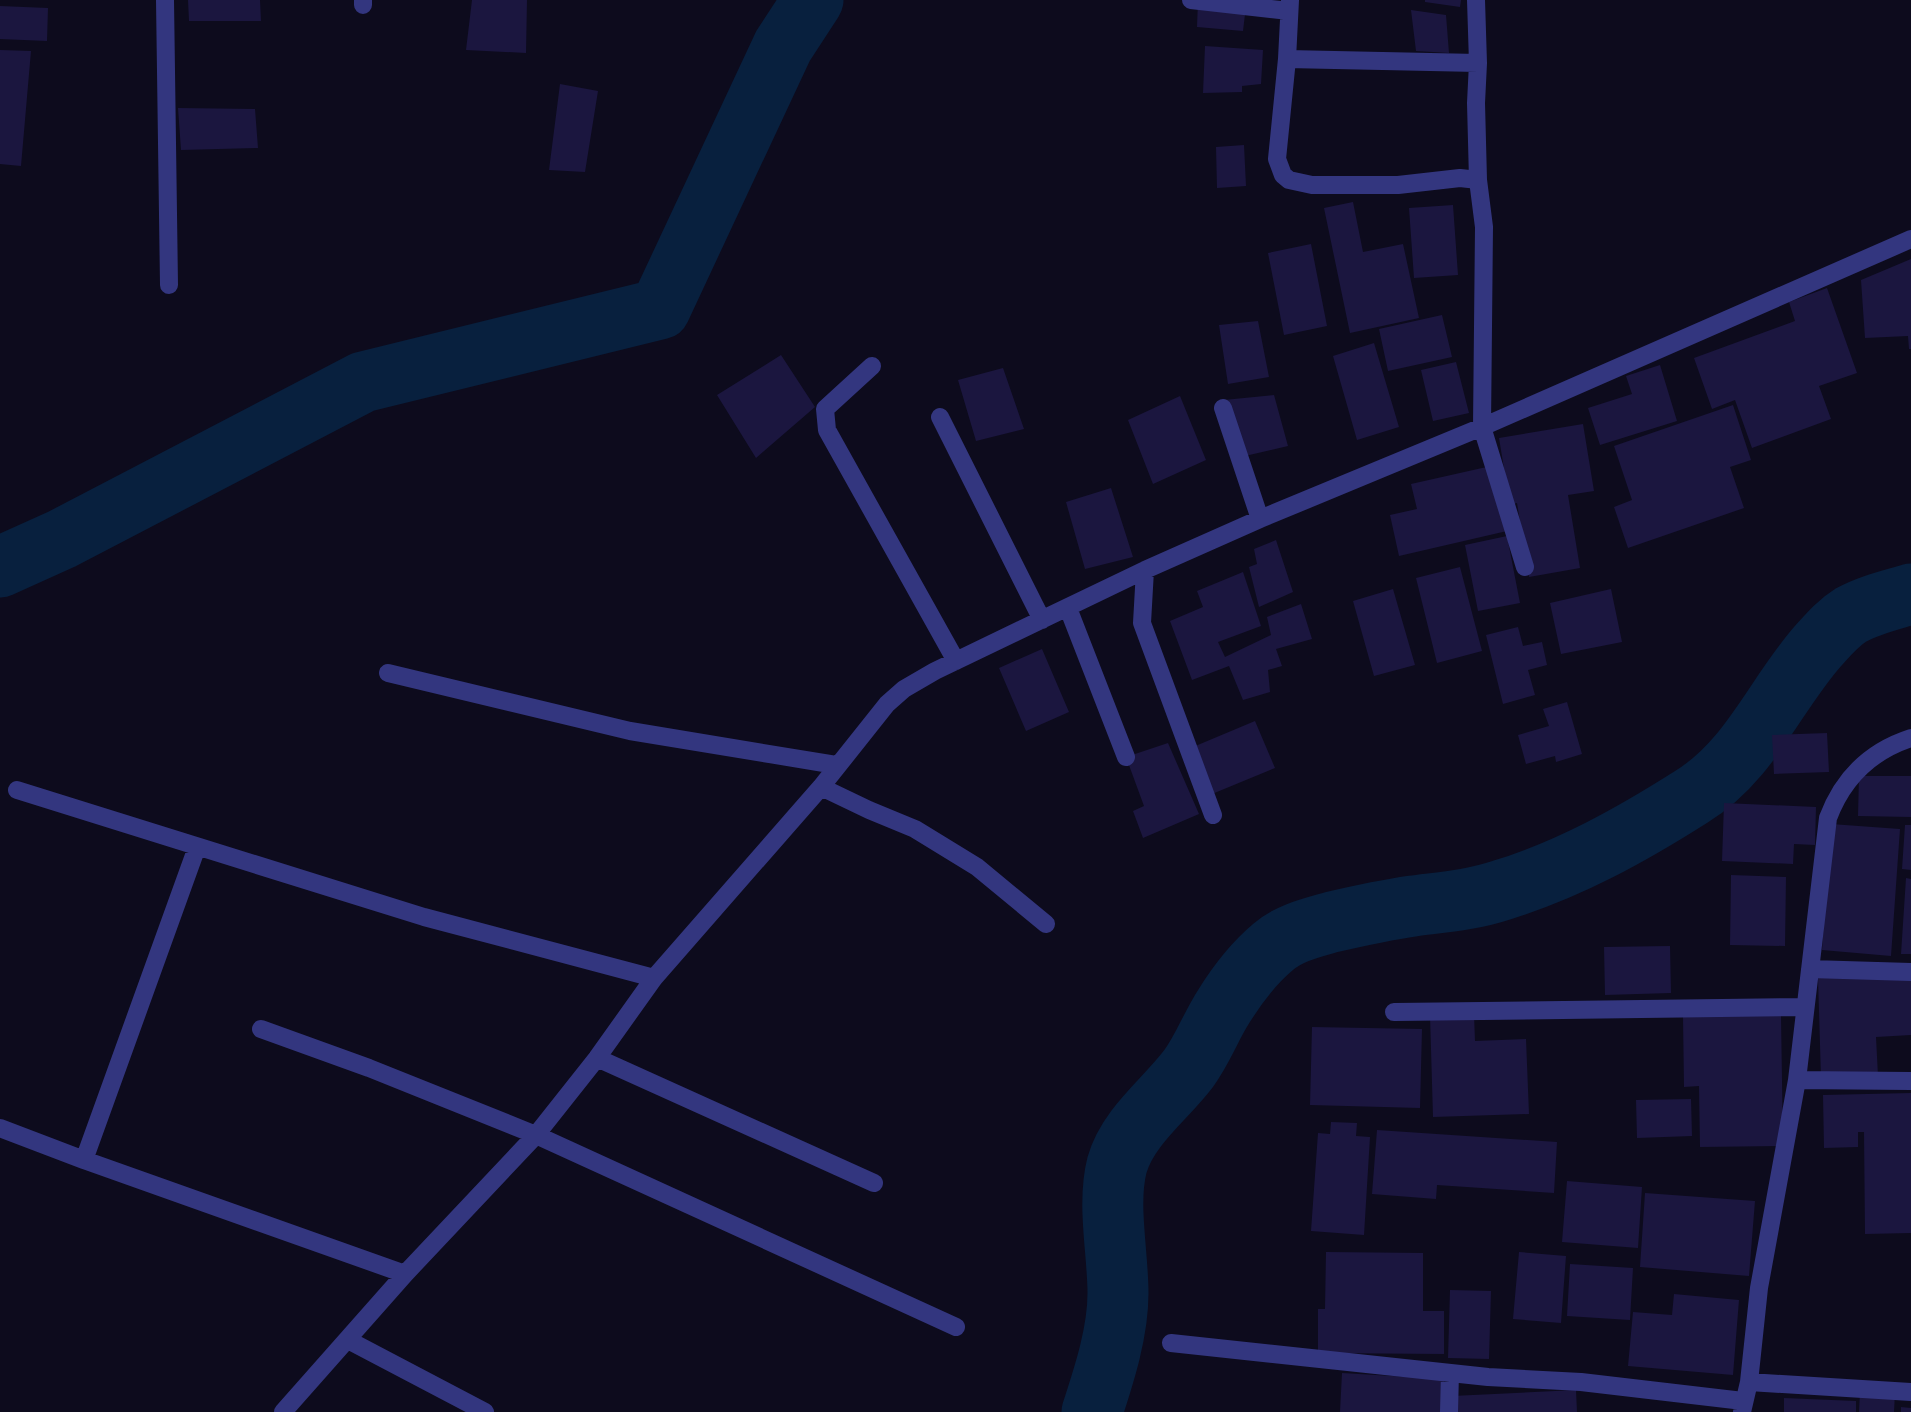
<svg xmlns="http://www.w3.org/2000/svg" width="1911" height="1412" font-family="'Source Sans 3',sans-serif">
	<rect width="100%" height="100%" fill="#0d0b1d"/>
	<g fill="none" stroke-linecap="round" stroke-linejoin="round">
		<path stroke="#08203e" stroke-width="61" d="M0,567L62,539L363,382L660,309L783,46L813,0
			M1092,1412C1104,1375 1118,1333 1118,1293C1118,1253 1107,1204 1117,1165C1128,1126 1166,1099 1189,1068C1203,1049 1211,1026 1224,1006C1237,985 1254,963 1273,947C1289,933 1311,928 1332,922C1358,916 1386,910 1413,906C1444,902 1472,900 1502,890C1570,869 1631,835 1691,797C1750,761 1774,696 1818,646C1828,635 1838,623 1851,615C1869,605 1891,600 1911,594"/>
	</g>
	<path fill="#1b163f" d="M188,0H260L261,21H189Z
		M472,0H527L526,53L466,50Z
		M1425,0H1461L1460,7L1425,2Z
		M1198,1L1246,6L1243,31L1197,27Z
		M0,6L48,8L47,41L0,39Z
		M1411,10L1446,15L1449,53L1416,51Z
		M1205,46L1263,50L1261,84L1242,86V92L1203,93Z
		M0,50L31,51L21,166L0,164Z
		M560,84L598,91L585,172L549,170Z
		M178,108L255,109L258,148L181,150Z
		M1244,145L1246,186L1217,188L1216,147Z
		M1353,202L1363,252L1403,244L1419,318L1350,333L1324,208Z
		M1453,205L1458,275L1414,278L1409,208Z
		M1311,244L1327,326L1284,335L1268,253Z
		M1911,259V349H1909L1908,336L1865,338L1861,280Z
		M1827,288L1857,373L1819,386L1831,419L1752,448L1735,400L1712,409L1694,358L1795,321L1789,302Z
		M1442,315L1452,357L1388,371L1379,329Z
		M1258,321L1269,377L1228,384L1219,325Z
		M1374,343L1399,427L1357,440L1333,356Z
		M781,355L815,407L756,458L717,395Z
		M1456,362L1469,413L1433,421L1421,370Z
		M1660,365L1677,421L1600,445L1588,408L1632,394L1626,376Z
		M1003,368L1024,429L976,441L958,380Z
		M1274,395L1288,446L1245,456L1224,400Z
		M1180,396L1206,460L1153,484L1128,420Z
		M1733,405L1751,460L1730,467L1744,508L1628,548L1614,507L1632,500L1614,446Z
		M1583,424L1594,491L1568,495L1580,568L1529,577L1517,503L1510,505L1499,438Z
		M1491,466L1507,531L1399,556L1390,515L1417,509L1411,484Z
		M1111,488L1133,557L1085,569L1066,502Z
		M1507,536L1520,603L1478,611L1465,545Z
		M1276,540L1293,592L1259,607L1249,567L1257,564L1254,549Z
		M1460,567L1482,651L1437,663L1416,578Z
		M1243,572L1261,626L1218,642L1225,657L1271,635L1267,617L1301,604L1312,639L1276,649L1282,666L1268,670L1270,692L1243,700L1229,666L1192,680L1170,621L1203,607L1197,591Z
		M1393,589L1415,665L1374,676L1353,601Z
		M1611,589L1622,642L1561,654L1550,603Z
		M1518,627L1523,646L1542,642L1547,665L1528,670L1535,695L1503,704L1486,635Z
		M1042,649L1069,712L1026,731L999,668Z
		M1567,702L1582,754L1556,762L1555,756L1526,764L1518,735L1549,726L1543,709Z
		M1255,721L1275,768L1212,794L1193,747Z
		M1827,733L1829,772L1774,774L1772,735Z
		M1168,743L1199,814L1143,838L1133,811L1144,806L1126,757Z
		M1859,776H1911V817L1858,816Z
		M1724,803L1816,807L1815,845L1794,844L1793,864L1722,861Z
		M1831,824L1900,829L1891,956L1822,950Z
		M1905,825H1911V870L1902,869Z
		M1731,875L1786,877L1785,946L1730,945Z
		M1906,878L1911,879V954H1901Z
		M1670,946L1671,993L1605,995L1604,947Z
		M1911,975V1035L1876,1037L1878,1076L1821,1078L1818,978Z
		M1474,1014L1475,1041L1526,1039L1529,1114L1433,1117L1430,1015Z
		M1781,1015L1783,1146L1700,1147L1699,1086L1684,1087L1683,1016Z
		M1312,1027L1422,1029L1420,1108L1310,1105Z
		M1911,1093V1233L1865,1234L1864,1132H1858V1147L1824,1148L1823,1095Z
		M1691,1099L1692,1136L1637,1138L1636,1100Z
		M1331,1122L1357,1123L1356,1136L1370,1137L1364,1235L1311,1231L1318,1133L1330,1134Z
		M1377,1130L1557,1142L1554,1193L1437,1185L1436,1199L1372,1194Z
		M1567,1181L1642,1187L1638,1248L1562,1242Z
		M1645,1193L1755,1201L1749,1276L1640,1267Z
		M1326,1252L1423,1253V1311H1444V1354L1318,1353V1309H1325Z
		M1519,1252L1566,1256L1561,1323L1513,1319Z
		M1570,1264L1633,1268L1630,1320L1567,1316Z
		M1450,1290L1491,1291L1489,1359L1448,1358Z
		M1674,1294L1739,1300L1733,1375L1628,1366L1633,1312L1672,1315Z
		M1342,1373L1444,1379L1443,1412H1340Z
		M1576,1390L1577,1412H1453L1452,1396Z
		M1860,1391L1895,1393L1894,1412H1859Z
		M1784,1398L1856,1401V1412H1784Z
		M1901,1407L1911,1408V1412H1901Z"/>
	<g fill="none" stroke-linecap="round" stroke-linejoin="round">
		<path stroke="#33367f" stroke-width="18" d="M165,0L169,285
			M1191,0L1289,11
			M1290,0L1287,59L1277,159L1283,175L1289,180L1312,185H1398L1460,178L1478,180L1484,227L1482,427L1525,567
			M1476,0L1478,63
			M363,5V0
			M1287,59L1478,63L1476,103L1478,180
			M872,366L825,409L827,430L956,661
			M1223,408L1260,519
			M940,417L1042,620
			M1145,570L1142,623L1213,815
			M1068,608L1126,757
			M388,673L630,731L836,765
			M821,787L869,810L915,829L977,867L1046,924
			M17,790L424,917L654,978
			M197,847L84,1160L405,1274
			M1810,969L1911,972
			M1394,1012L1804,1007
			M261,1029L369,1068L536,1135L956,1327
			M597,1058L874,1183
			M1797,1080L1828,818C1843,778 1871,751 1911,738
			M0,1128L84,1160
			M348,1340L485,1412
			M1171,1343L1488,1377L1581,1382L1743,1401
			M1749,1382L1911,1392
			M283,1412L405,1274L536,1135L597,1058L654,978L821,787L887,704L904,689L935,671L1145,570L1260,519L1482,427L1911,239
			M1449,1412L1450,1373
			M1742,1412L1749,1382L1759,1288L1797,1080L1911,1081"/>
	</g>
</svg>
